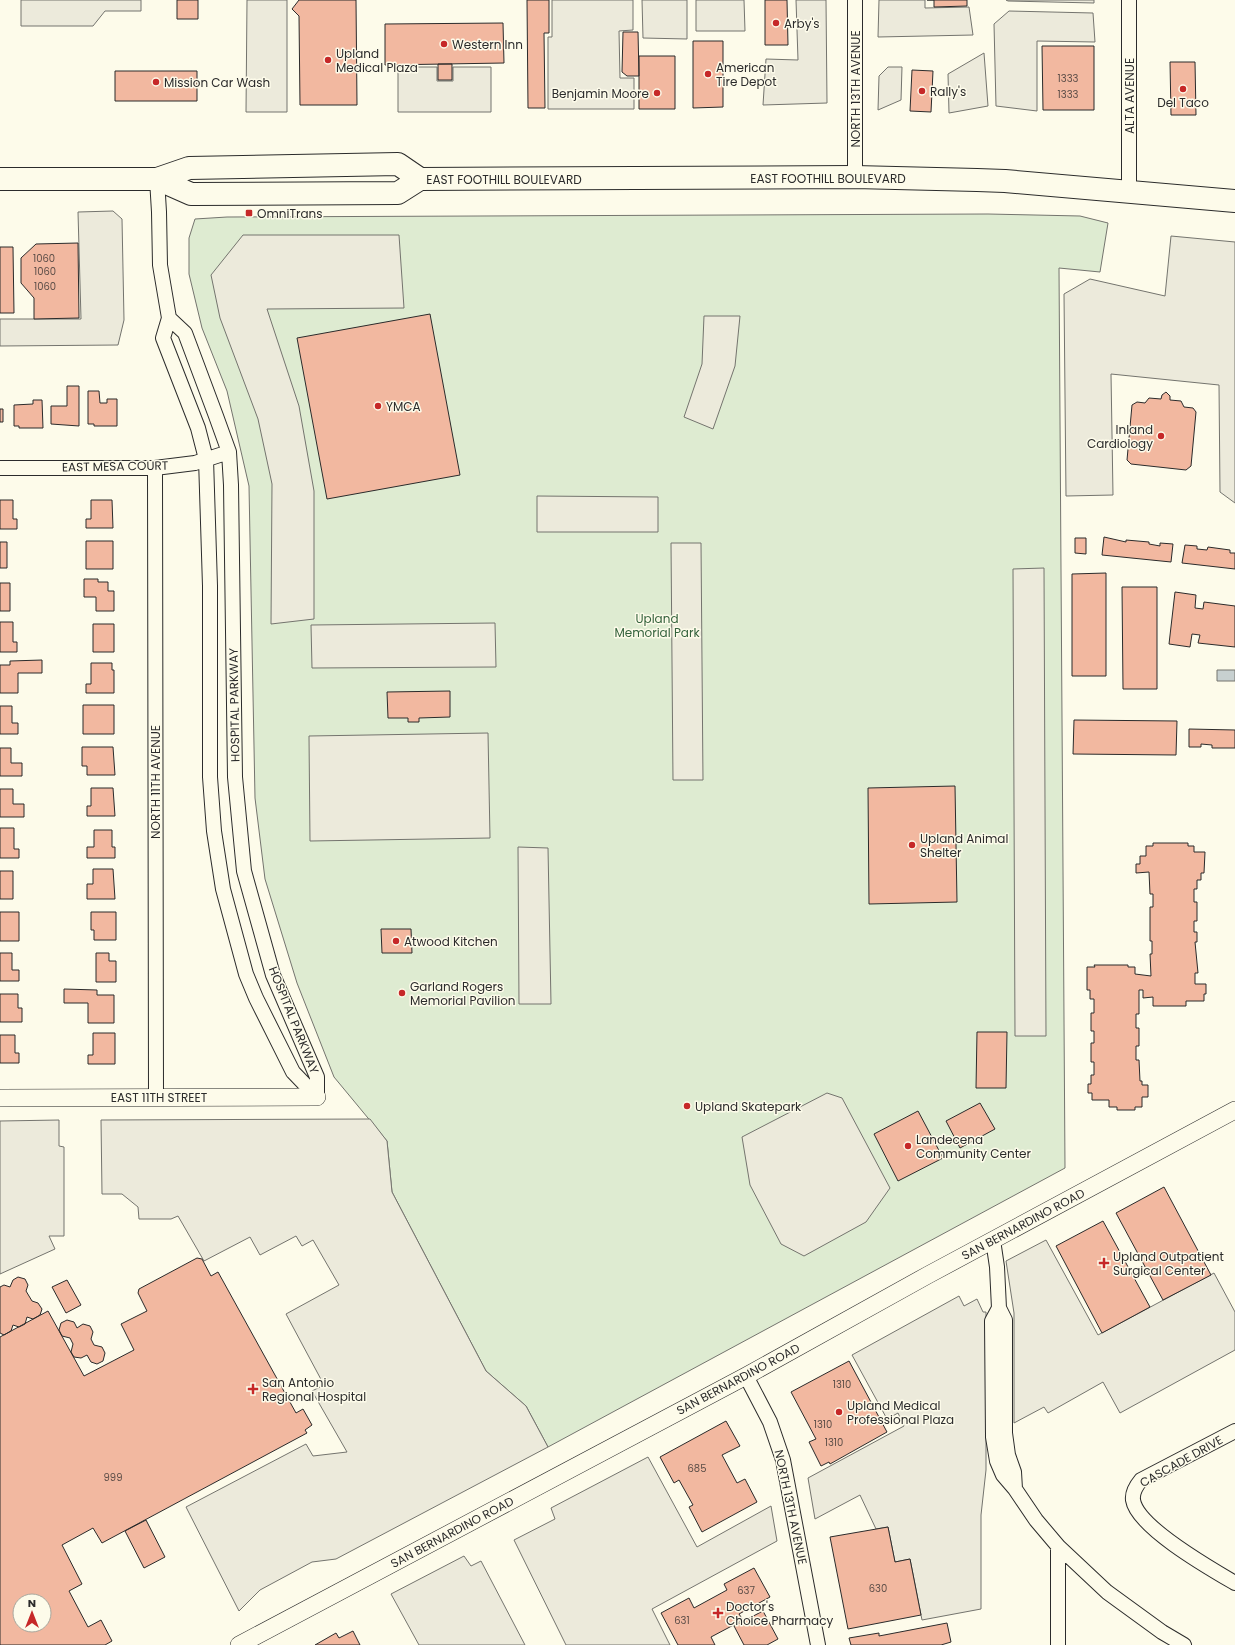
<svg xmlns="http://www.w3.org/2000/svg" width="1235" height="1645" font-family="Poppins,sans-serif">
	<rect width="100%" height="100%" fill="#fdfbea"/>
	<path fill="#deebd1" stroke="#74746e" d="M988,214L1080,216L1108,223L1100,272L1059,268L1065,1168L548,1447L526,1406L486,1371L392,1192L387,1141L334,1077L297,983L265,879L255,798L249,486L227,391L202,328L189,274V238L195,219L227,217Z"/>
	<path fill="#eceadb" stroke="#74746e" d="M21,0H141V11H105L93,26H21Z
		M247,0H287V112H246Z
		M552,0H633V30L619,31L620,78H634V109H548V37H552Z
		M642,0H687V39L643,38Z
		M696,0H744L745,31H696Z
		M796,0H826L827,103L763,105L766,59L798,60Z
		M879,0H925V8L969,7L973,35L878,37Z
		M1006,0H1094V3L1008,1Z
		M1009,11L1093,13L1095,42L1037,41V111L996,106L994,24Z
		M984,53L988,106L949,113L948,74Z
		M398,67H437V81H453V67H491V112H398Z
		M888,67H902L901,100L878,110L879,76Z
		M113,211L122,219L124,320L118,345L0,346V319H81L78,212Z
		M243,235H399L404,308L267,309L299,406L314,491V619L271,624L272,484L258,419L220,318L211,275Z
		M1171,236L1235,242V503L1220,492L1219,385L1111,374L1113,495L1066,496L1064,294L1090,279L1165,296Z
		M704,316H740L735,366L713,429L684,417L702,364Z
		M537,496L658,497V532H537Z
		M671,543H701L703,780H673Z
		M1044,568L1046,1036H1015L1013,569Z
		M495,623L496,667L312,668L311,625Z
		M488,733L490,838L310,841L309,736Z
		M518,847L548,848L551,1004H519Z
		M827,1093L842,1098L890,1188L866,1222L804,1256L781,1244L750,1185L742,1137Z
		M370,1119L387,1141L392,1192L486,1371L526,1406L548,1447L336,1559L312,1562L260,1590L239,1611L186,1507L306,1444L313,1456L347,1452L312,1391L324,1385L286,1314L339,1285L313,1240L302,1246L296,1236L260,1255L250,1237L204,1261L178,1216L171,1219H139L138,1207L122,1194H102L101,1120Z
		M59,1120V1146L64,1147V1236H49L55,1249L0,1274V1121Z
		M1046,1240L1098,1335L1214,1273L1235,1312V1350L1120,1413L1103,1382L1048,1413L1044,1407L1014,1423V1313L1006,1261Z
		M959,1296L964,1306L977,1299L983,1312H986V1470L981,1515V1609L922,1620L910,1559L895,1562L888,1527L876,1529L860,1495L815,1519L808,1478L904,1426L898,1413L887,1419L852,1355Z
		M648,1457L697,1547L771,1506L777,1541L652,1609L670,1645H566L514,1540L555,1519L551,1508Z
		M464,1556L471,1566L481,1561L525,1645H419L391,1594Z"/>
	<path fill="#c7d0d0" stroke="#74746e" d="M1217,670H1235V681H1217Z"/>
	<path fill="#f2b8a0" stroke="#2b2b2b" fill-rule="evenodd" d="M177,0H198V19H177Z
		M299,0H356L357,105H300L299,16L292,9Z
		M527,0H549V33H544L545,108H528Z
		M765,0H787L788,45H765Z
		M927,0H967V6L934,7V0Z
		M503,23L504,63L385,65V24Z
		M623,32H638L639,76H627L622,72Z
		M693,41H723V107L693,108Z
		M1042,46H1094V110H1043Z
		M639,56H675V109H639Z
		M1170,62H1195L1196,115H1171Z
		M438,64H452V80H438Z
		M912,70L933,71L931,112L910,111Z
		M115,71H197V101H115Z
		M78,243L79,318L34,319V298L21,283V258L36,244Z
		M0,247H13L14,313H0Z
		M430,314L460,475L327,499L297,338Z
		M67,386H79V426L51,424V406H67Z
		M88,391H99L100,403H107V399H117V426H94V424H88Z
		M1166,392L1170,396V400L1181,401L1184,407L1193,408L1196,412L1191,466L1186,470L1131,464L1127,460L1132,405L1137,402L1145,403L1149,398L1161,399L1162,395Z
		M33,400H42L43,428H19V426H14V405L33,404Z
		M0,409H3V422H0Z
		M0,500H13V519H17V529H0Z
		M91,500H112L113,528H86V519H91Z
		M1104,537L1126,542V540L1149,542V544L1160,546V543L1173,544L1171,562L1102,555Z
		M1075,538H1086V554L1075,553Z
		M86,541H113V569H86Z
		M0,542H7V568H0Z
		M1185,545L1197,546V549L1207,550L1208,547L1230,550V553H1235V569L1182,563Z
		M1106,573V676H1072V574Z
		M84,579H98V582H108V591H114V611H96V597H84Z
		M0,583H10V611H0Z
		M1122,587H1157V689H1123Z
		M1175,592L1196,595L1195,608L1203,609L1204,602L1235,606V647L1198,643L1200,635L1192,634L1190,647L1169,644Z
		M0,622H13V642H17V652H0Z
		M93,624H114V652H93Z
		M42,660V673H18V693H0V665H10V661Z
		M91,663H112V670H114V693H86V684H91Z
		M450,691V717L419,718V722H408V718H388L387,692Z
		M83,705H114V734H83Z
		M0,706H12V723H18V734H0Z
		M1074,720L1177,721L1176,755L1073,754Z
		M1189,729L1235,730V748H1212V745L1201,744V747H1189Z
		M82,747H113L115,775H87V766H82Z
		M0,748H11V763H22V776H0Z
		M955,786L957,902L869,904L868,788Z
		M91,788H113L115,816H87V806H91Z
		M0,789H13V804H24V817H0Z
		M0,828H14V849H19V858H0Z
		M94,830H112V847H115V858H87V847H94Z
		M1153,843H1188V846H1194V852H1205L1204,873H1201V880H1197V889H1194V902H1197V921H1194V932H1197V942H1195L1198,973H1195V984H1206V994H1204V1001H1186V1006H1153V997L1143,998V990H1139V1014H1136V1028H1139V1046H1136V1060H1139L1140,1081H1142V1085H1148V1097H1142V1107H1135V1110H1117V1107H1109V1100H1092V1093H1088V1084H1091V1075H1094V1062H1091V1043H1094V1031H1091V1013H1094V999H1090V990H1087V967H1095L1094,965H1128V967H1135V974L1151,976L1150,954H1152V941H1150V907H1153V894H1150L1149,872L1136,873V864H1140V856H1146V846H1153Z
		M93,869H113L115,899H87V884H93Z
		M0,871H13V899H0Z
		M0,912H19V941H0Z
		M91,912H116V940H94V930H91Z
		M381,929H411L412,953H382Z
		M0,953H12V970H19V981H0Z
		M96,953H109V961H116V982H96Z
		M64,989L97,990V995H114V1023H88V1003H64Z
		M0,994H18V1008H22V1022H0Z
		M977,1032H1007L1006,1088H976Z
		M93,1033H115V1064H88V1055H93Z
		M0,1035H15V1053H19V1063H0Z
		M980,1103L995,1129L960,1148L946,1121Z
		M918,1111L943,1158L898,1181L874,1134Z
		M1164,1187L1211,1275L1163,1300L1116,1213Z
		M1103,1221L1150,1307L1102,1333L1056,1246Z
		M197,1258L202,1259L211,1276L218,1272L296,1413L303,1409L312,1425L305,1430L307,1433L102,1543L93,1528L62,1545L82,1584L69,1591L88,1627L101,1620L112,1641L105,1645H0V1337L48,1311L84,1376L134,1350L121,1324L147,1311L138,1293L139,1289ZM20,1601H44V1625H20Z
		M18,1277L25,1279L28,1285L26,1291L32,1301L38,1303L42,1309L40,1315L33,1319L27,1317L25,1324L19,1327L13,1325L11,1331L4,1335L0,1333V1287L4,1285L10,1287L13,1280Z
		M67,1280L81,1305L66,1313L52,1287Z
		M67,1320L74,1322L77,1328L83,1324L90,1326L93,1332L91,1339L94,1345L102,1347L105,1353L103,1361L97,1364L91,1362L87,1355L81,1358L74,1357L71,1352L73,1344L70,1338L62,1336L59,1330L61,1323Z
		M849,1361L887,1432L830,1464L829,1462L821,1466L809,1442L816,1439L791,1392Z
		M726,1421L740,1446L722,1455L737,1483L745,1479L757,1502L702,1532L689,1507L693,1505L679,1480L674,1483L660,1457Z
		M146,1520L165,1557L144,1568L125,1531Z
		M888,1527L895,1562L910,1559L921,1615L848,1629L830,1537Z
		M754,1568L770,1597L739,1614L743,1620L711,1637L715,1645H678L661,1613L689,1598L694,1608L727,1590L724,1584Z
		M763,1611L778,1639L767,1645H744L734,1626Z
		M947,1623L951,1642L941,1645H851L849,1638L879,1633V1636Z
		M353,1631L360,1645H315L336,1633L339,1638Z"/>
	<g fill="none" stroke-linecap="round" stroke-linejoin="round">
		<g stroke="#2b2b2b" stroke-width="16">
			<path id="minor" d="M855,0V177
				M157,179L159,212L160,265L169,318L163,338L198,428L206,459L210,586V777L214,831L223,889L246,974L256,998L293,1072L317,1097
				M1129,191V0
				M169,318L185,333L216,416L229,452L231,485L235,777L244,871L273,975L317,1077V1097
				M0,468H155L195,463L229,452
				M155,468L156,1097
				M993,1240L997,1267L999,1308L1005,1320V1433L1008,1455L1014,1472L1015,1489
				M999,1308L992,1321L993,1437L997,1461L1003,1475L1015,1489L1036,1520L1058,1546V1645
				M746,1376L770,1422L783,1460L818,1645
				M1235,1431L1141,1480C1136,1486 1132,1492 1133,1500C1137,1527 1211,1569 1235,1583
				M1058,1546L1107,1592L1162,1632L1184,1645"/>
		</g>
		<g stroke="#2b2b2b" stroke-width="18">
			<path id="tertiary" d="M0,1098L317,1097
				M239,1645L746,1376L928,1275L1235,1110"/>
		</g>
		<g stroke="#2b2b2b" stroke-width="24">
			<path id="primary" d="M0,179H157L189,168L398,164L420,179
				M157,179L191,194L398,193L420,179L855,177L977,180L1005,181L1235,201"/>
		</g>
		<use href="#minor" stroke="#fdfbea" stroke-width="14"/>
		<use href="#tertiary" stroke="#fdfbea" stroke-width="17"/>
		<use href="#primary" stroke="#fdfbea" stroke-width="22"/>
	</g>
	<g fill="#c62828" stroke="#fdfbea" stroke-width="1.5">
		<circle cx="776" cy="23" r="4"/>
		<circle cx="444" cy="44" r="4"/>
		<circle cx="328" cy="60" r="4"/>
		<circle cx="708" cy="74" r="4"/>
		<circle cx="156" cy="82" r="4"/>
		<circle cx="1183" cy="89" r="4"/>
		<circle cx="922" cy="91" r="4"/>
		<circle cx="657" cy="93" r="4"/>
		<rect x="245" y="209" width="8" height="8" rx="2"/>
		<circle cx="378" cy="406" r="4"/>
		<circle cx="1161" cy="436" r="4"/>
		<circle cx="912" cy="845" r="4"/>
		<circle cx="396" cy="941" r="4"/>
		<circle cx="402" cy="993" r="4"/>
		<circle cx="687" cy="1106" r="4"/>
		<circle cx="908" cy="1146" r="4"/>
		<path d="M1102 1257h4v4h4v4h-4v4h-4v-4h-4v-4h4z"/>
		<path d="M251 1383h4v4h4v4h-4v4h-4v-4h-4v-4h4z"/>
		<circle cx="839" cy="1412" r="4"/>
		<path d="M716 1607h4v4h4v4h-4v4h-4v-4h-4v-4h4z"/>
	</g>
	<g text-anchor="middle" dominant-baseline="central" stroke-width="3" stroke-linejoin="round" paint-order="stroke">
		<g font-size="10" fill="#5d4e48">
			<text x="1068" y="78">1333</text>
			<text x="1068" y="94">1333</text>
			<text x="44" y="258">1060</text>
			<text x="45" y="271">1060</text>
			<text x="45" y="286">1060</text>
			<text x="842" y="1384">1310</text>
			<text x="823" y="1424">1310</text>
			<text x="834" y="1442">1310</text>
			<text x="697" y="1468">685</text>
			<text x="113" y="1477">999</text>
			<text x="878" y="1588">630</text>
			<text x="746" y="1590">637</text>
			<text x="682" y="1620">631</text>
		</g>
		<g font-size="12" fill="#2b2b2b" stroke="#fdfbea" text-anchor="start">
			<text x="784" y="23">Arby's</text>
			<text x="452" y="44">Western Inn</text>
			<text x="336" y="53">Upland<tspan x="336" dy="14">Medical Plaza</tspan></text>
			<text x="716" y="67">American<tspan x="716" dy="14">Tire Depot</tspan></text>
			<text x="164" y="82">Mission Car Wash</text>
			<text x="930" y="91">Rally's</text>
			<text x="649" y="93" text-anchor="end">Benjamin Moore</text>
			<text x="1183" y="102" text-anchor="middle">Del Taco</text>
			<text x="257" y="213">OmniTrans</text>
			<text x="386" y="406">YMCA</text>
			<text x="1153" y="429" text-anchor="end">Inland<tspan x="1153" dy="14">Cardiology</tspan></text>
			<text x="920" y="838">Upland Animal<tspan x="920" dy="14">Shelter</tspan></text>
			<text x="404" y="941">Atwood Kitchen</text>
			<text x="410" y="986">Garland Rogers<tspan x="410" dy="14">Memorial Pavilion</tspan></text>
			<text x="695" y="1106">Upland Skatepark</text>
			<text x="916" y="1139">Landecena<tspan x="916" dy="14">Community Center</tspan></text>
			<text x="1113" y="1256">Upland Outpatient<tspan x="1113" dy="14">Surgical Center</tspan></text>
			<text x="262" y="1382">San Antonio<tspan x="262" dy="14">Regional Hospital</tspan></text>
			<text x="847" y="1405">Upland Medical<tspan x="847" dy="14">Professional Plaza</tspan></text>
			<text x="726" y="1606">Doctor's<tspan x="726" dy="14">Choice Pharmacy</tspan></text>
		</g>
		<g font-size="12" fill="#2b2b2b" stroke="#fdfbea">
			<text transform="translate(855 89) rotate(-90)">NORTH 13TH AVENUE</text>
			<text transform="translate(1129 96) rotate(-90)">ALTA AVENUE</text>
			<text x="828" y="178">EAST FOOTHILL BOULEVARD</text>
			<text x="504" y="179">EAST FOOTHILL BOULEVARD</text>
			<text transform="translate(115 466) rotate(-1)">EAST MESA COURT</text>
			<text transform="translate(234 705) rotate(-91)">HOSPITAL PARKWAY</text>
			<text transform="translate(155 782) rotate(-90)">NORTH 11TH AVENUE</text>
			<text transform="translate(294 1020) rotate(68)">HOSPITAL PARKWAY</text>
			<text x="159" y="1097">EAST 11TH STREET</text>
			<text transform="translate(1023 1224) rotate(-28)">SAN BERNARDINO ROAD</text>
			<text transform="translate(738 1379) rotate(-28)">SAN BERNARDINO ROAD</text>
			<text transform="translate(1181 1461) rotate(-29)">CASCADE DRIVE</text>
			<text transform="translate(791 1507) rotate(78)">NORTH 13TH AVENUE</text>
			<text transform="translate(452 1532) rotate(-28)">SAN BERNARDINO ROAD</text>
		</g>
		<g font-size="12" fill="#34623c" stroke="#fdfbea">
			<text x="657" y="618">Upland<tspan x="657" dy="14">Memorial Park</tspan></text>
		</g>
	</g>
	<g transform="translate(32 1613)"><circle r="19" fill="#fdfbea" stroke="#a9a89e"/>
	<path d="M0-3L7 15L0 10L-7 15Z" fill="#c62828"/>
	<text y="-6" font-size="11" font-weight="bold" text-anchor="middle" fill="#2b2b2b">N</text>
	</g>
</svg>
